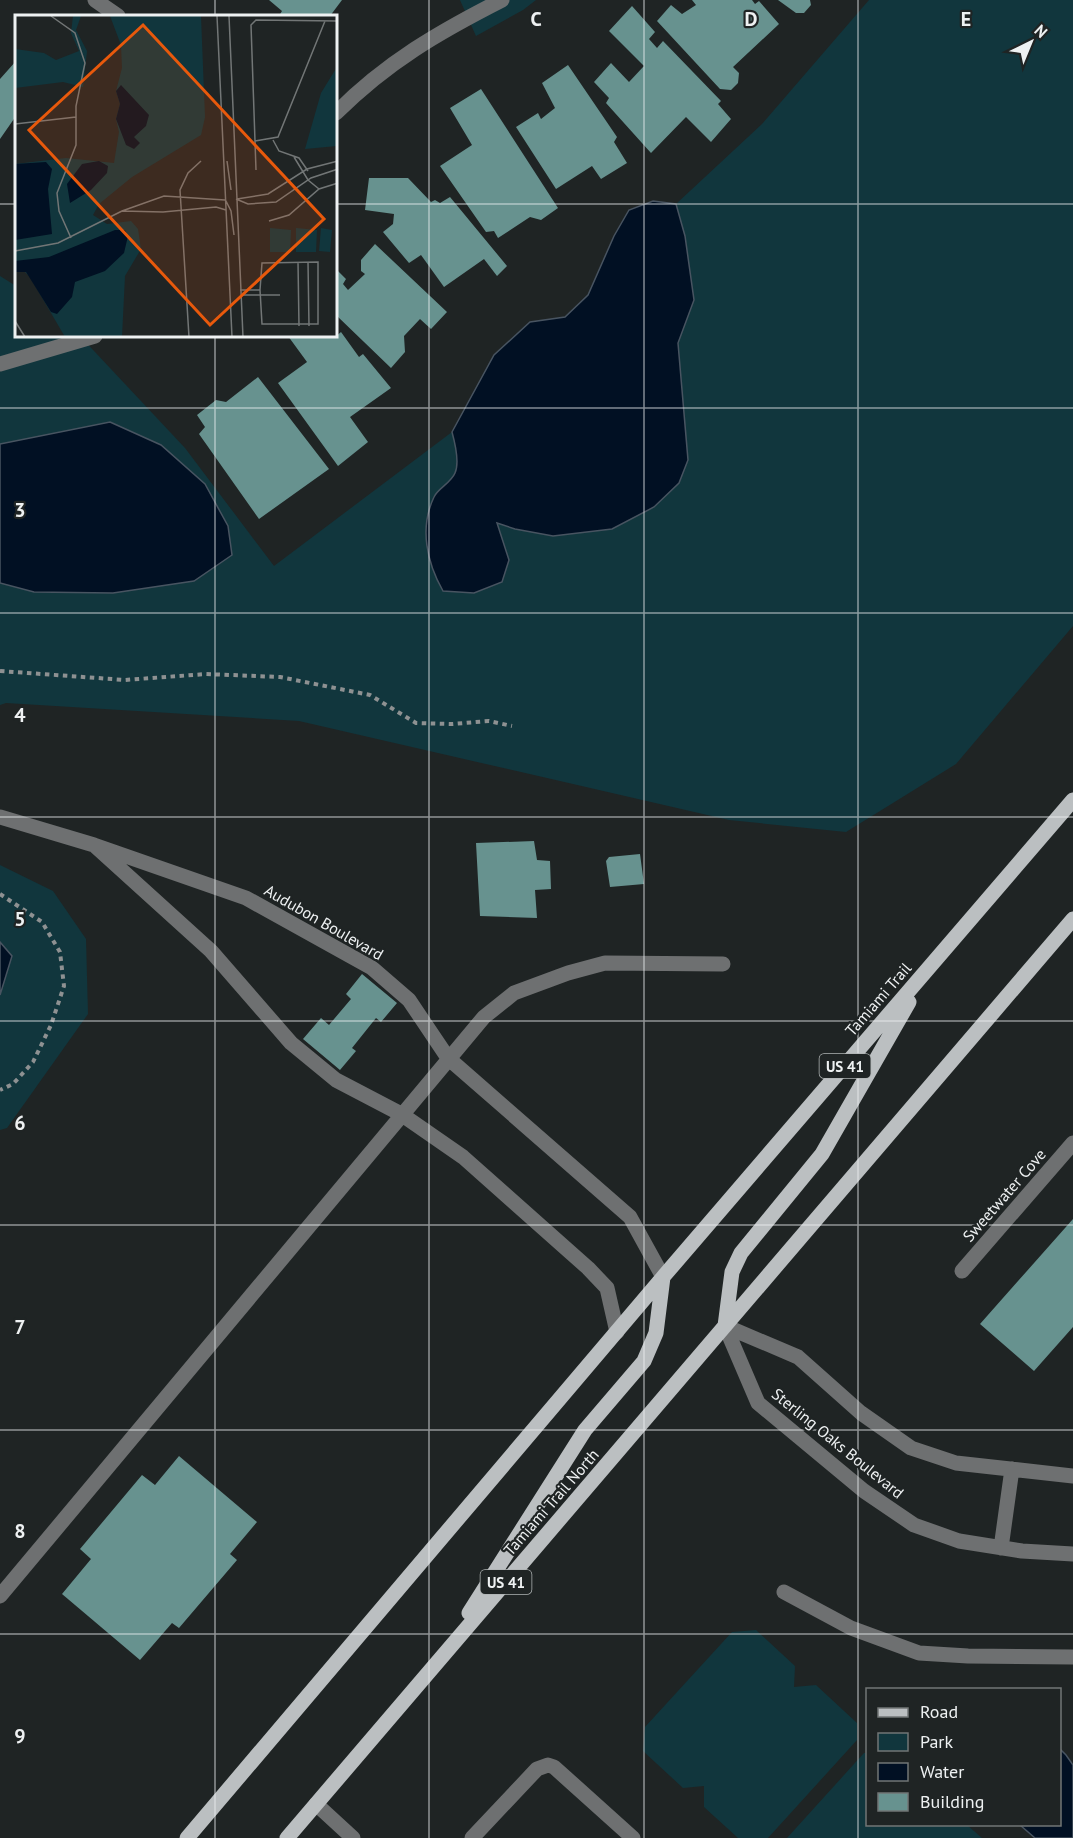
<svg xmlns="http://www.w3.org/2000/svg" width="1073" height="1838" font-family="'PT Sans',sans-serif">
	<rect width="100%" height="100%" fill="#1f2424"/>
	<path fill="#11363d" d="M460,0H536L523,10L476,36Z
		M869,0H1073V626L956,764L846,832L729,820L299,721L6,703L0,705V276L16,286V336H80L185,448L274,566L452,432L494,355L530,322L565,317L588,295L614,236L629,210L653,201L676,204L762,124Z
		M0,865L53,891L86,939L88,1014L7,1128L0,1130Z
		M756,1630L795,1666L794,1687L816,1685L857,1723V1740L768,1838H738L704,1807V1786L683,1788L643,1751L645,1727L732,1632Z
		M864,1753H867L868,1824L967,1825L982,1838H787Z"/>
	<path fill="#011023" stroke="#485461" stroke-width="1.5" d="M653,201L676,204L685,236L694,300L678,343L688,460L679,483L654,507L612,529L553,536L515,529L497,523L509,560L502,582L474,593L443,591C427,563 419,528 434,497C438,488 451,483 455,473C460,462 455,443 452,432L494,355L530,322L565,317L588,295L614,236L629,210Z
		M110,422L161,445L205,484L228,526L232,555L194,581L113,593L34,592L0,583V444Z
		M0,942L12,956L0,995Z
		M1060,1749L1066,1755L1073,1765V1838H1035L1020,1825L1060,1824Z"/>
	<path fill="#67928f" d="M269,0H342L330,16H279L282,11Z
		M692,0H752L755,4L759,1L779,24L733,67L739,73L738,83L731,90L720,89L657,21L671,5L682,14L696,5Z
		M778,0H810L811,5L804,13H796Z
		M632,6L655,32L649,39L657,48L663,41L721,101L718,104L731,119L711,142L686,117L651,153L606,103L609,98L594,82L611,63L629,82L644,66L609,31Z
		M16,61V116L0,139V79Z
		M568,65L617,137L614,142L627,163L601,179L592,166L556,189L516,127L538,113L541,119L555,108L542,83Z
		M481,89L558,208L541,220L530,217L498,238L494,231L486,232L440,166L472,145L450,108Z
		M369,178H408L431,202L435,200L440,203L450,197L507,266L497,276L484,259L444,287L421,255L409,263L383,232L393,224L394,214L365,210Z
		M375,244L447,312L431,329L420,319L404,336L405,352L391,368L336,315V269L346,279L343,284L348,290L365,274L361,271V260Z
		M341,332L359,357L363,354L391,388L350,417L368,442L338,466L278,383L307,362L288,336H332L334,338Z
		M258,377L329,469L259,519L199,434L205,427L197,415L216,400L226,402Z
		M534,841L537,860L550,861L551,889L535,890L537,918L480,916L476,843Z
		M640,854L644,884L610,887L606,861L609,857Z
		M362,974L397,1003L381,1022L376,1018L352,1048L356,1051L340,1070L303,1039L321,1018L329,1025L351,999L346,994Z
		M1073,1219V1327L1034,1371L980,1324Z
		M179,1456L257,1522L230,1554L237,1560L179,1628L172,1623L140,1660L62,1594L91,1559L80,1549L142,1475L155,1485Z"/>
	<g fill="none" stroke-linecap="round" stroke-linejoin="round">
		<path stroke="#8e9192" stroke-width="4" stroke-dasharray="4.5 4.5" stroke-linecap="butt" d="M0,671L125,680L206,674L280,677L370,695L416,723L452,724L489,721L512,726
			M0,894L42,922L60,952L64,986L51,1025L33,1062L13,1084L0,1090"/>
		<path stroke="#6e7071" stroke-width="15" d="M95,0L118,16
			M336,113C387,62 439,32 502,0
			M0,364L95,336
			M0,817L94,845
			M962,1271L1073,1143
			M725,1326L758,1403L864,1491L914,1525L959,1541L1022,1551L1073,1554
			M725,1326L798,1357L861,1413L911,1448L956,1463L1073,1476
			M617,1332L607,1288L588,1268L463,1157L401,1114L336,1080L291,1043L211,951L94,845L246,898L372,968L409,1000L448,1058L630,1217L663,1277
			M1001,1548L1012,1469
			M784,1592L851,1628L919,1653L968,1656L1073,1657
			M0,1596L484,1017L514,993L568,973L605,963L723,964
			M316,1804L353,1838
			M472,1838L537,1769L548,1765L554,1767L633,1838"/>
		<path stroke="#bbbfc1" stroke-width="15" d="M725,1326L732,1272L741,1253L822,1154L909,1002
			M469,1613L585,1430L644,1361L656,1333L663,1277
			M187,1838L663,1277L1073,800
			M287,1838L1073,919"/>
	</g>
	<path fill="none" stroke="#eef1f2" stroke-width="1.5" stroke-opacity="0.55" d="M215,0V16M429,0V1838M644,0V1838M858,0V1838M0,204H16M336,204H1073M215,336V1838M0,408H1073M0,613H1073M0,817H1073M0,1021H1073M0,1225H1073M0,1430H1073M0,1634H1073"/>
	<g text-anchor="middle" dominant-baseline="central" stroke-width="4.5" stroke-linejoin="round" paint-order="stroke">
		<g fill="#1f2424" stroke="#b0b4b4" stroke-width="1.5">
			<rect x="819.5" y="1054" width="51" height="24" rx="4.5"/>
			<rect x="480.5" y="1570" width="51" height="24" rx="4.5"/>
		</g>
		<g font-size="15" font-weight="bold" fill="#eef1f2">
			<text x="845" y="1066">US 41</text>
			<text x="506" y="1582">US 41</text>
		</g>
		<g font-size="16" fill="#eef1f2" stroke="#1f2424">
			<text transform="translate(324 922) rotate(30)">Audubon Boulevard</text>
			<text transform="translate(878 999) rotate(-49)">Tamiami Trail</text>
			<text transform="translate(1004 1195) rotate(-49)">Sweetwater Cove</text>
			<text transform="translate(838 1443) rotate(39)">Sterling Oaks Boulevard</text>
			<text transform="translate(551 1502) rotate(-49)">Tamiami Trail North</text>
		</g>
	</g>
	<g transform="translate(15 15)">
		<rect width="322" height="322" fill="#1f2424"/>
		<path d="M58,1H66L61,15L72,36L68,72L48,67L0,73V34L29,38L41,45L64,36L56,18ZM95,1H186L190,102L186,120L117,162L84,189L78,200L92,209L116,206L123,214L126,234L110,261L107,322H50L15,262L8,255L0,257V149L51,143L99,148L104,117L101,104L105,89L101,76L107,53L106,30ZM322,52V131L290,134L306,78ZM255,213L276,215L275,237H255ZM281,213L302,215L301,237H281ZM306,213L317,215L315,237L304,236Z" fill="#11363d"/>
		<path d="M106,70L134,100L131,111L119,122L125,128L119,134L111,130L101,104L105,89L101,76ZM84,146L93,151L92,158L76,175L55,188L52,169L67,149ZM31,147L37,154L33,174L37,219L0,225V149ZM100,215H110L113,221L109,238L90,256L60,267L57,282L42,299L36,297L11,257H0V246L34,242Z" fill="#011023"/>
		<path fill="none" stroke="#727676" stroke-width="1.5" d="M36,1L60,18L70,48L61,91V130L42,178L44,196L56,223M202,1L217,322M214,1L228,322M0,109L61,102M258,125L264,136L284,143L293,156M240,126L263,122L310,6M279,142L293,165L304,174M212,146L216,175M241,155L236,10L241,5L323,6M221,184L233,189L261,187L296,163L323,154M222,184L253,179L292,154L323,146M210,185L149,181L107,196L148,197L201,192L211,195M211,186L216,196L219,220M254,206L274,200L304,174L323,168M0,236L43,228L107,196M283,247L284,311M293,247L294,311M225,275H245L247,248L303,247V309H247L245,275M226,280H265M0,306L10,322M174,322L165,175L173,158L186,146"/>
		<path fill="#e8590c" fill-opacity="0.15" stroke="#e8590c" stroke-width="3" d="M128,10L309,204L195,310L14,115Z"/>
		<rect width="322" height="322" fill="none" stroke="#eef1f2" stroke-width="3"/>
	</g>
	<g font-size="20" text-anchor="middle" font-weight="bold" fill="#eef1f2" stroke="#1f2424" stroke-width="4.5" stroke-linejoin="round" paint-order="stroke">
		<text x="536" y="26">C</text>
		<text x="751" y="26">D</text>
		<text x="966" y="26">E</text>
		<text x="20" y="517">3</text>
		<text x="20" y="722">4</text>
		<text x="20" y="926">5</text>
		<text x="20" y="1130">6</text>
		<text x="20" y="1334">7</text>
		<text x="20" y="1538">8</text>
		<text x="20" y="1743">9</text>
	</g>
	<rect x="866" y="1688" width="195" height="138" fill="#1f2424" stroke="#727676" stroke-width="1.5"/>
	<rect x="878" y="1708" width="30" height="9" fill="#bbbfc1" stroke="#727676" stroke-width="1.5"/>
	<text x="920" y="1718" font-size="18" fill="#eef1f2">Road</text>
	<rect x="878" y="1733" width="30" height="18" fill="#11363d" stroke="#727676" stroke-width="1.5"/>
	<text x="920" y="1748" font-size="18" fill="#eef1f2">Park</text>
	<rect x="878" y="1763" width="30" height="18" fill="#011023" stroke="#727676" stroke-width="1.5"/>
	<text x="920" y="1778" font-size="18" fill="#eef1f2">Water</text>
	<rect x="878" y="1793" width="30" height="18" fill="#67928f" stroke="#727676" stroke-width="1.5"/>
	<text x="920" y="1808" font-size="18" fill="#eef1f2">Building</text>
	<g transform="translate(1031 42) rotate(43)" stroke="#1f2424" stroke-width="4.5" paint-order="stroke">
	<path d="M0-4.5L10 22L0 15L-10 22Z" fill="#eef1f2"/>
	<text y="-9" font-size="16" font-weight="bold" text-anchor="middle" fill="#eef1f2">N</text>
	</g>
</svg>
